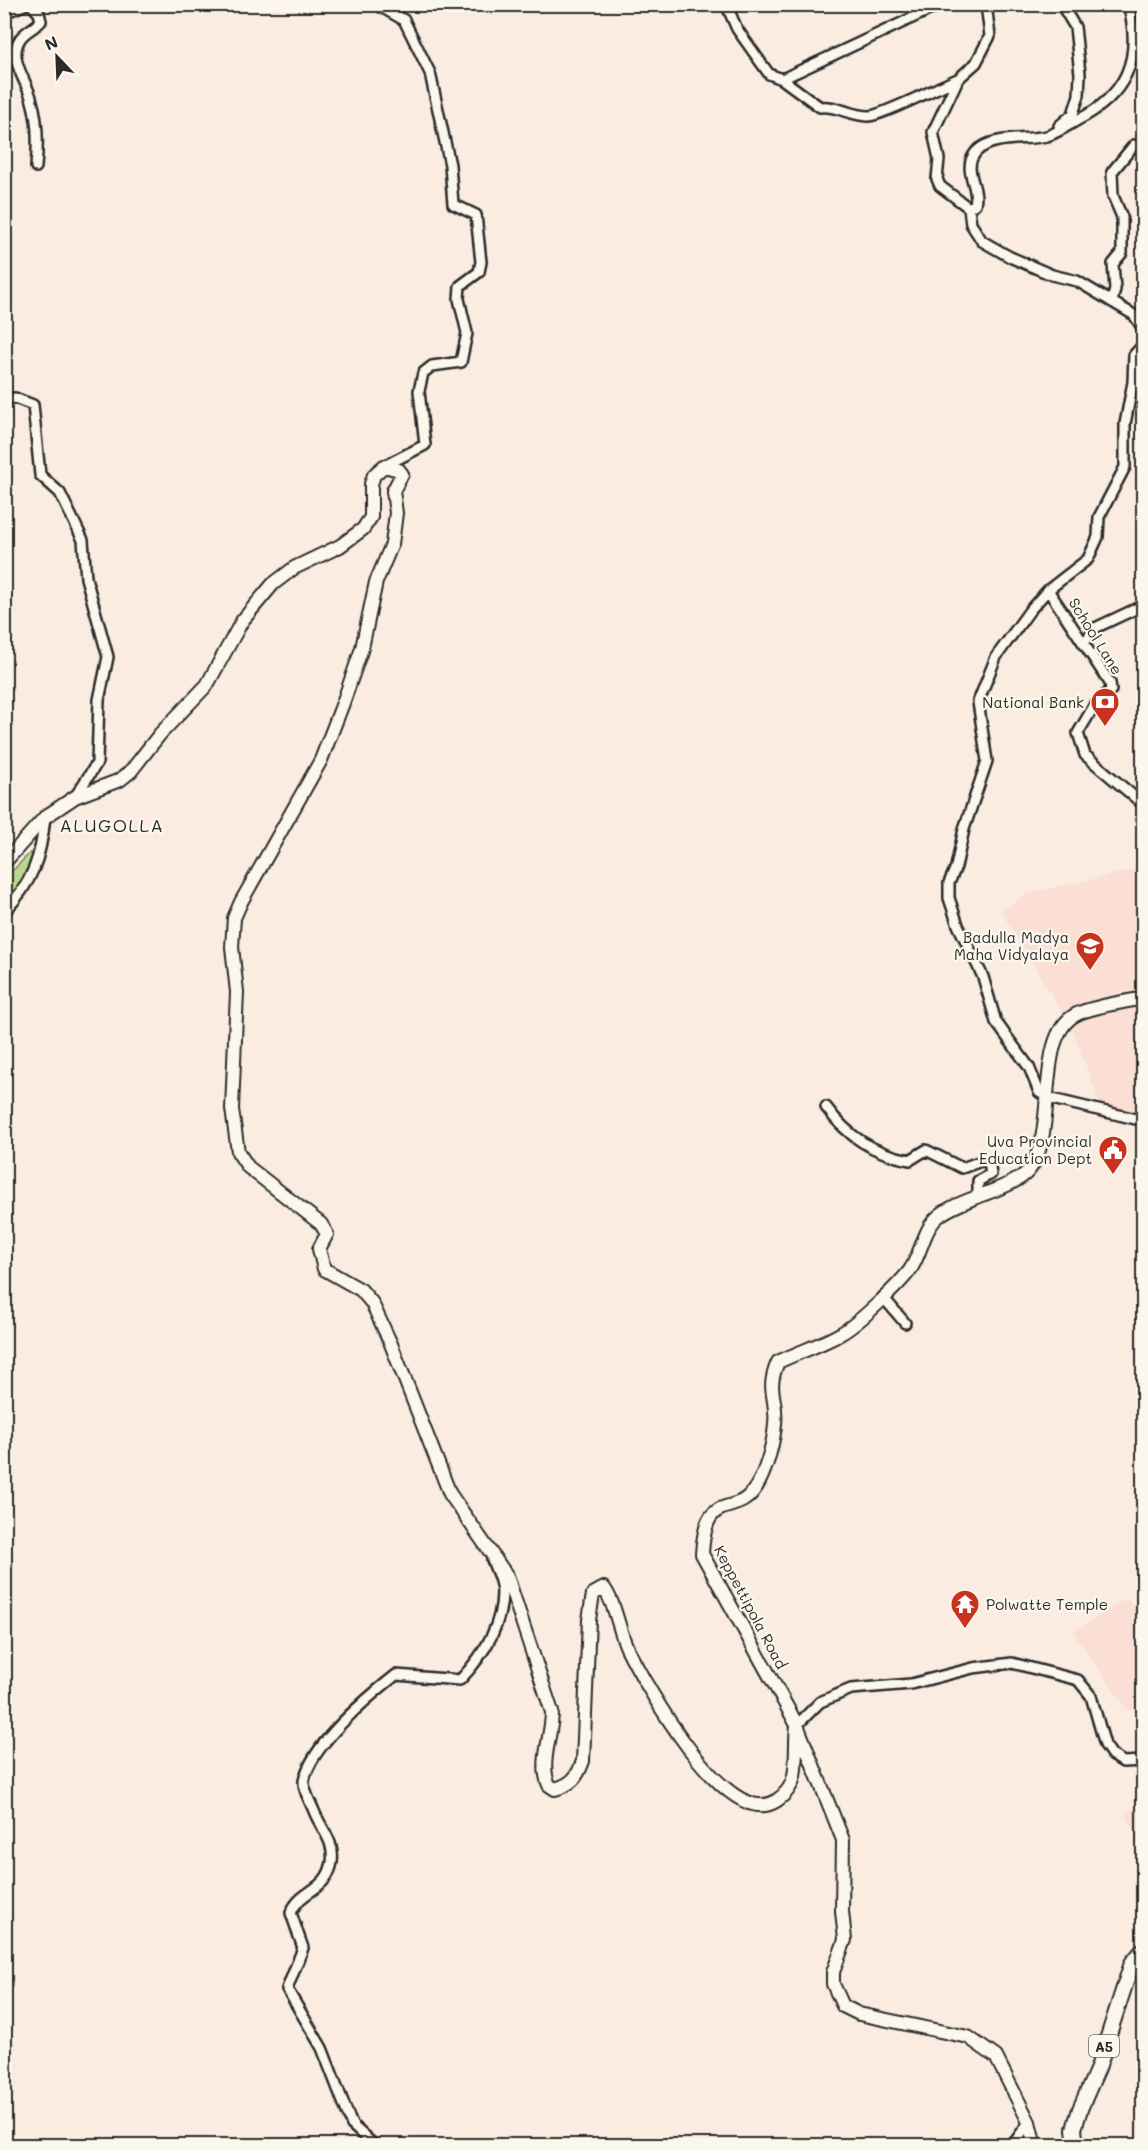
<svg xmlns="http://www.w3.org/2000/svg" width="1148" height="2150" font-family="Mali,sans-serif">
	<rect width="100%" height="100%" fill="#fbece1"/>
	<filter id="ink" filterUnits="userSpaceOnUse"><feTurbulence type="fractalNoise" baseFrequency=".0167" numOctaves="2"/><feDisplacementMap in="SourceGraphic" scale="12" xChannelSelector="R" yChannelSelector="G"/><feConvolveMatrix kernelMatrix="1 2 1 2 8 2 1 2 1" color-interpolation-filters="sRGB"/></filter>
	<g filter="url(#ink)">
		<path fill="#fbded4" d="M1143,868V1115L1101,1106L1073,1031L1001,911L1028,893Z
			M1127,1598L1144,1619L1143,1709L1127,1710L1073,1632Z
			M1143,1806H1144L1143,1854L1125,1812Z"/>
		<path fill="#bad890" stroke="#72825e" stroke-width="1.5" d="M43,840L20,888L14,892L5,891V878Z"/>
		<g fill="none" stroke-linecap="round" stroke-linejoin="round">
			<g stroke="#2b2b2b" stroke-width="14">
				<path id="minor" d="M31,4L39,13L41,21C35,28 25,31 20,39C7,59 28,82 32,101C38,121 38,146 36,167
					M376,4L404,20L430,73L450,165L453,204L476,215L481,262L479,272L460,286L459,299L467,333L461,362L432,366L423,373L419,391L425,445L384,466
					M726,4L737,29L769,74L782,79L820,107C837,105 851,116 869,116C881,116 943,85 958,79
					M986,4L990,36L976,63L958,79L933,132L939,159L937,179L940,186L969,208L975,204C980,187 961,169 976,152C992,135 1026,141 1047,136C1057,133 1067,126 1076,121C1126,96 1143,59 1128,4
					M4,13L26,4
					M782,79L942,4
					M1059,126L1073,114L1079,95L1080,74L1075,27L1061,4
					M969,208L971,224L982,241L1010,257L1052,275L1077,281L1134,315L1144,330
					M1112,302L1115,289L1113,264L1122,253V217L1113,196L1112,172L1134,145
					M1144,344L1134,355L1133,382L1125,424V467L1099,517L1098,537L1088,559L1048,590L1030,610L996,657L978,702L987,761L964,829L956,867L949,883V898L958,925L983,977L996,1022L1029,1067L1039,1092L1048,1098L1144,1121
					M4,399L15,398L33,405L40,475L60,493L83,540L86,578L108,657L99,700L97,763L75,797
					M1048,590L1110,683L1111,690L1094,706L1078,733L1085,755L1144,805
					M1085,642L1095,628L1144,605
					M4,912C33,883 41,856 45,817
					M826,1107C848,1137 873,1153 910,1160L926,1150L962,1168L984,1160L989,1163L991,1174L978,1181V1195
					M883,1297L905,1323
					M797,1725L820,1702L851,1689L911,1684L973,1668L1012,1663L1078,1680L1091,1696L1105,1745L1112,1755L1123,1762L1144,1761
					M375,2146L352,2125L322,2048L287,1989L303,1948L291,1913C300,1889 327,1892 332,1862C335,1841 321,1829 314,1811C311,1803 303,1790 304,1781C311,1745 368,1697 396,1675L460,1680C483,1656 502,1626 502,1592C502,1582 496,1570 492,1560
					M1012,2146L1029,2122"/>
			</g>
			<g stroke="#2b2b2b" stroke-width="16">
				<path id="major" d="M4,863L45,817L75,797L120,780L131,771L160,734L207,685L242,621L273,584L294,568L340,546L363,529L371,517V484L374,475L384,466L399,470L402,474L393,491L396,513L392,544L376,582L362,648L343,703L321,760L241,902L234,918L232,947L237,992L232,1109L238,1152L248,1167L321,1224L327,1234L319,1249L324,1269L361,1290L372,1303L391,1344L450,1494L507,1576L552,1712C552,1736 539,1764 549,1785L555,1789C572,1784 577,1778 583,1761L589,1620L593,1594L604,1588C616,1605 618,1628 627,1648C644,1683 727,1832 776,1801C785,1795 792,1786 794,1776C797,1760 795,1741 797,1725
					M1035,2146L1029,2122L996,2057L968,2037L859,2014L843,2006L833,1984V1972L845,1940L842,1911L843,1840L797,1725L702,1554C706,1483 737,1525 759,1482C767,1467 774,1441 775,1424C778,1398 765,1391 778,1362C799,1352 821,1345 840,1334C857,1325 899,1285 910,1270C922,1253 923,1228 940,1215C963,1197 1014,1189 1029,1170C1059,1133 1033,1035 1077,1014C1093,1006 1125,1002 1144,998"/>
			</g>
			<g stroke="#2b2b2b" stroke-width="18">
				<path id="highway" d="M1076,2146L1074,2129L1080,2109L1098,2068L1132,1963L1144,1949"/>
			</g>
			<use href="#minor" stroke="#fbf7ec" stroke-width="9"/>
			<use href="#major" stroke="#fbf7ec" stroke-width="12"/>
			<use href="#highway" stroke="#fbf7ec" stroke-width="14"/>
		</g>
	</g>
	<defs>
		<g id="bank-pin" transform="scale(1.5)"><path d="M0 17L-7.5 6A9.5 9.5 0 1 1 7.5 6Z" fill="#c8321e" stroke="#fbf7ec"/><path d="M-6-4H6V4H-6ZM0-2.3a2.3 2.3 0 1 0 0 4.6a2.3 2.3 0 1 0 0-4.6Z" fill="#fff"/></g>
		<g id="school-pin" transform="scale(1.5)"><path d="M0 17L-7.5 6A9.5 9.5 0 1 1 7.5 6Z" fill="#c8321e" stroke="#fbf7ec"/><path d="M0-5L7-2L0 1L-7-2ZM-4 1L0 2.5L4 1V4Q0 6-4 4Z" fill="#fff"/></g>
		<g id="civic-pin" transform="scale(1.5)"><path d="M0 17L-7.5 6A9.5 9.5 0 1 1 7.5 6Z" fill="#c8321e" stroke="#fbf7ec"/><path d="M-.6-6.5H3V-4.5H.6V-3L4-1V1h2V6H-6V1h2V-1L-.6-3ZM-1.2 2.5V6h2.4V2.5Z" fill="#fff"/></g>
		<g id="temple-pin" transform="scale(1.5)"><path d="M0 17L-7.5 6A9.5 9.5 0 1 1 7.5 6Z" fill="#c8321e" stroke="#fbf7ec"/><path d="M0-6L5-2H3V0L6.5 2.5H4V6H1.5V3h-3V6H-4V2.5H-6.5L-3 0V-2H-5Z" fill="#fff"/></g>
	</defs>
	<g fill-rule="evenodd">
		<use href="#bank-pin" x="1105" y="702"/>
		<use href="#school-pin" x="1090" y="946"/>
		<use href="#civic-pin" x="1113" y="1150"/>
		<use href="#temple-pin" x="965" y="1604"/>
	</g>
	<g text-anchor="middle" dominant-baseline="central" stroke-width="4.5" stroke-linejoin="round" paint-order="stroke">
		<rect fill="#fbf7ec" stroke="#696865" stroke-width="1.5" x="1089" y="2035" width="30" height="22" rx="4.5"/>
		<g font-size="14" font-weight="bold" fill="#2b2b2b">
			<text x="1104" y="2046">A5</text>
		</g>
		<g font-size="15" fill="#2b2b2b" stroke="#fbf7ec">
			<text transform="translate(1096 636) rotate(58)">School Lane</text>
			<text transform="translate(751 1607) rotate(62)">Keppettipola Road</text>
		</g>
		<g font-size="15" fill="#2b2b2b" stroke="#fbf7ec" text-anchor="end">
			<text x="1084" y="702">National Bank</text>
			<text x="1069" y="937">Badulla Madya<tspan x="1069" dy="17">Maha Vidyalaya</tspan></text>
			<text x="1092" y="1141">Uva Provincial<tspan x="1092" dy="17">Education Dept</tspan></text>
			<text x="986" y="1604" text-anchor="start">Polwatte Temple</text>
		</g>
		<g font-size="18" letter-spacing="1.5" fill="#2b2b2b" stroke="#fbf7ec">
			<text x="112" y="825">ALUGOLLA</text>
		</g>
	</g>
	<rect width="1148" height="2150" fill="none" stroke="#fbf7ec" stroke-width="24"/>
	<rect x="12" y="12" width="1124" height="2126" fill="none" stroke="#2b2b2b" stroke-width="2" filter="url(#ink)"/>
	<g transform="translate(57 57) rotate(337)" stroke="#fbf7ec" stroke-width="4.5" paint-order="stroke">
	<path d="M0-4.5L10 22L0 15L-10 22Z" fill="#2b2b2b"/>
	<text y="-9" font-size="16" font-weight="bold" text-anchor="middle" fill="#2b2b2b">N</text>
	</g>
</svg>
